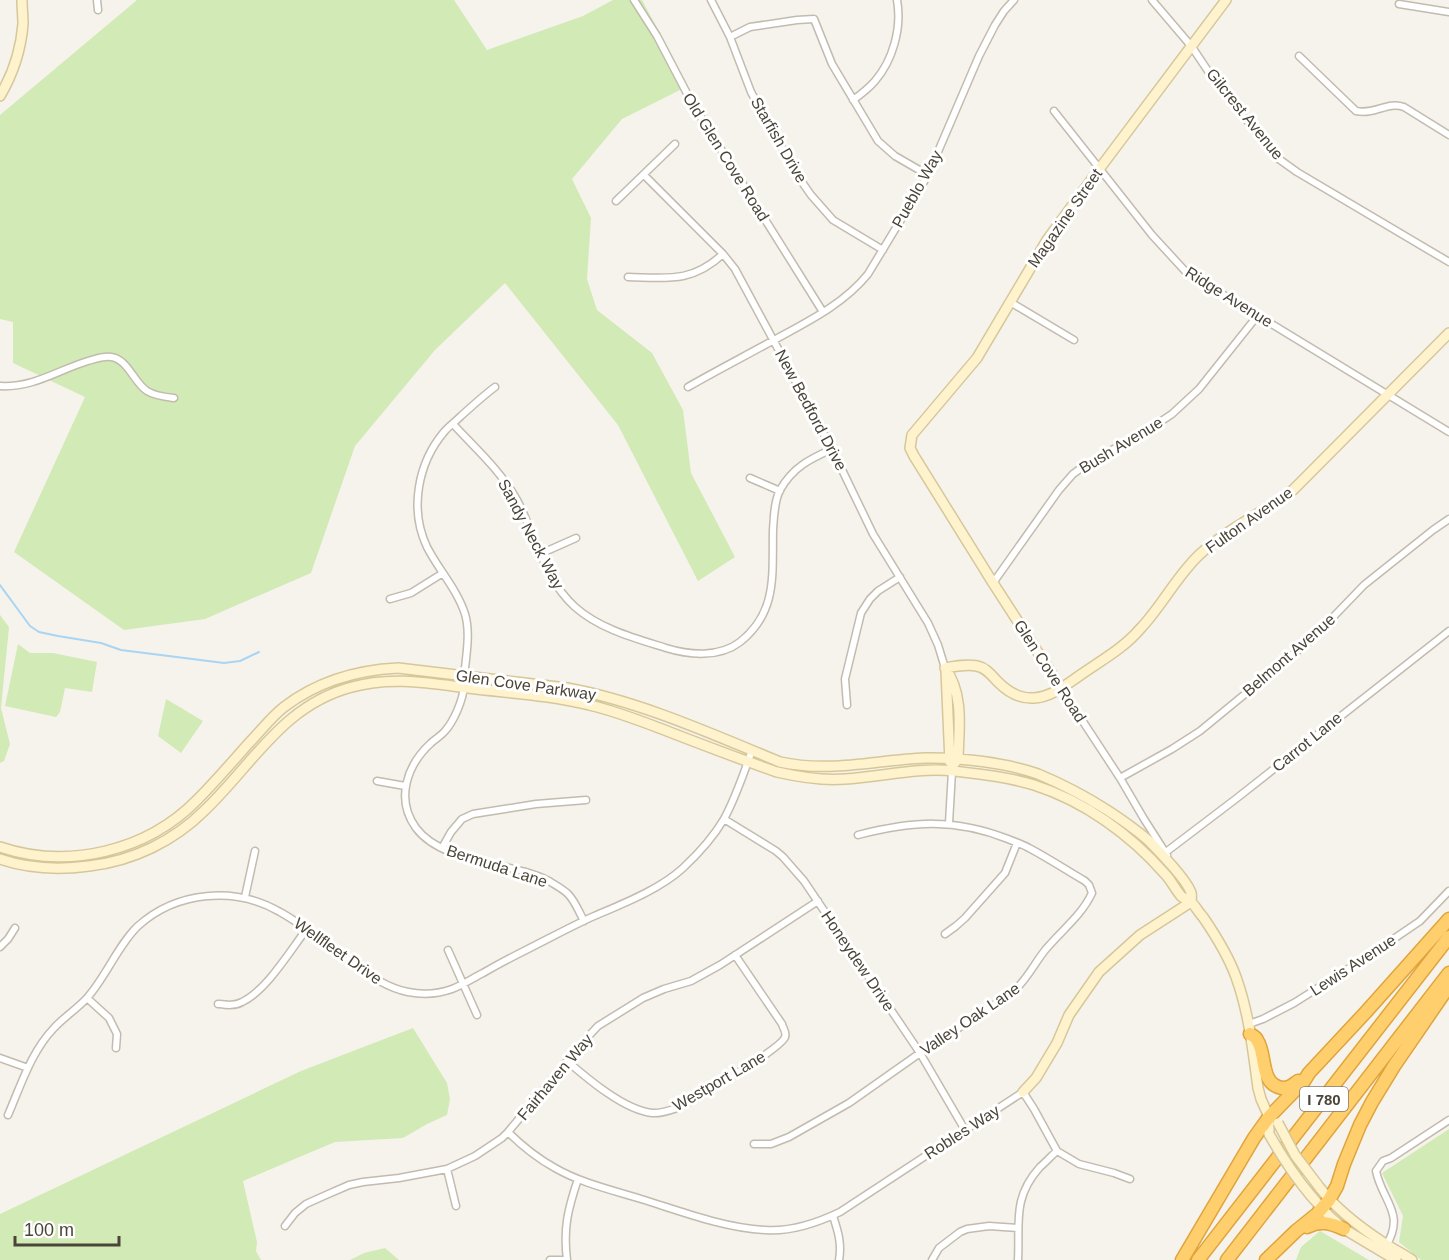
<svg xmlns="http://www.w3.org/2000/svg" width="1449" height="1260" font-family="Arial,sans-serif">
	<rect width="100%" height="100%" fill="#f6f3ec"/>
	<path fill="#d2eab5" d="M137,0H454L487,50L583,16L613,0H642L688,86L622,119L572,179L591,218L587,279L597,310L652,353L683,410L691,473L735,557L698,581L618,425L505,283L435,350L355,446L311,573L205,619L124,630L14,552L85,397L13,363V322L0,319V115Z
		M0,615L9,627L1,708L10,744L4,761L0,763Z
		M18,644L30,653H53L97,662L92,692L65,688L60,712L56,717L5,706Z
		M166,699L203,721L181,753L158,736Z
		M413,1028L447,1083L450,1099L447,1115L427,1124L403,1138L335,1142L243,1181L257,1242L256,1251L261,1260H0V1214L301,1071Z
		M1449,1129V1260H1421L1399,1242L1403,1216L1382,1173Z
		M1320,1231L1369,1260H1296L1301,1247Z
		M385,1248L399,1260H350L364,1253Z"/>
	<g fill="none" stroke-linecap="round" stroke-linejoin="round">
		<path stroke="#a9d4f2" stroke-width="2" d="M0,585L30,626L39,632L58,636L101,643L121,650L224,663L240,661L259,652"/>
		<g stroke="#c2bbae" stroke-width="9">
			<path id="street" d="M97,0L98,10
				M634,0L657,36L692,103L823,312
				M711,0L730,37L751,92L797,175L811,195L833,220L883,250
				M1152,0L1192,47L1210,74L1276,157L1297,172L1449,262
				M1399,4L1449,12
				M730,37L750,27L797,20L814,19L832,64L878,141L895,156L928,175
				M1299,56L1356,111C1376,115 1387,101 1404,107L1449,135
				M853,100C860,95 868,89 875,81C893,60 902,28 897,0
				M1054,111L1152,235L1186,272L1449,432
				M644,175L723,254L735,269L832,449L873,534L928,623L938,645L945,668
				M616,201L675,144
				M628,277C667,278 692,283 723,254
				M1010,302L1074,340
				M0,386C33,388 58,370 88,361C95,359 103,356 111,357C128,359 134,383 147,391C155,396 165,397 174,398
				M495,387C483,396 472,406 461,416C455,422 449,426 444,432C418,463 409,509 427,547C438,569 457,589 465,614C470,631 467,650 465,668C465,674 465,680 464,686C463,700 454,721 445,731C441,736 435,739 431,743C407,765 395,799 416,828C443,864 510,861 549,881C555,885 562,888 568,894C575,901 579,912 584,921
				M688,387C716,371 745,356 774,340C807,322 844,304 868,274L928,175L979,56L995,25L1004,11L1014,0
				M453,424C475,448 501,471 517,500C536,536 544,579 575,607C600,629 634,638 666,648C689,655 719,658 740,642C778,612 772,574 773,530C774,517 774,502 780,490C793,467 810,459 832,449
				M750,478L780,491
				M540,554L576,538
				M993,583L1059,490L1073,474L1084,466L1154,426L1172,414L1199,389L1258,315
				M390,599L411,593L443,573
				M1061,688L1120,778L1144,819L1167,855
				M847,705L845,679L861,613L870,599L878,591L900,577
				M1120,778L1172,749L1200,731L1312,639L1364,585L1433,530L1449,519
				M377,781L405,786
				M724,819L776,851L783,857L804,881L920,1053L965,1130
				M949,823L952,771
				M442,848L451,832L462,819L473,814L536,804L586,800
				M1166,852L1237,798L1449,631
				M245,897L255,851
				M945,934L956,926L965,918L1005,873L1017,843
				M0,947L8,939L15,928
				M448,950L477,1015
				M87,998L109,1018L117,1034L116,1048
				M218,1004C227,1005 235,1006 242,1002C266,991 290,951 306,930
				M1249,1024L1263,1019L1294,1003L1367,957L1420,921L1449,891
				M0,1058L28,1068
				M567,1061C588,1079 624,1110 652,1113C661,1114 671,1110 680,1107C695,1099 781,1049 785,1037C787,1033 783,1028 782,1024L735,955
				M8,1115C21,1085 31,1052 54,1028C64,1017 77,1009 87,998C106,977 118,945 138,926C177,891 235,886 280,912C304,925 329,947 352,963C369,975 387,988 408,992C423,995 438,994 452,989C463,985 473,978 483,973C497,965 512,957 526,950C548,939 570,927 592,917C622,904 659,890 683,868C698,854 714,836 724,819C736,797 744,773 752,750
				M508,1132C522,1146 537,1158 555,1168C581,1183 612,1190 641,1199C680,1211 724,1228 765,1230C791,1232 817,1223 840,1212L1023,1092L1034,1109L1057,1151L1079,1164L1114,1173L1130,1179
				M754,1144H771L789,1137L849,1103L920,1053L1011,994C1028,979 1033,965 1046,949C1061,931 1082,915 1092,893L1089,885L1085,881C1066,870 1048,858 1029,848C1022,844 1015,842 1008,839C954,818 913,821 858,835
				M447,1169L456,1206
				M833,1216C838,1231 842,1244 839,1260
				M285,1226L295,1213L306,1204L326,1195L349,1185L363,1182L399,1178L447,1169L475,1156L502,1138L508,1132L584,1041L598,1026L643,998L664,989L691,981L720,965L818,901
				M1386,1246C1406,1213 1382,1201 1376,1171L1383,1161L1391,1158L1449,1120
				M550,1260H567
				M567,1260C563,1228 568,1209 578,1179
				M932,1260L939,1248L960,1232L967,1229L989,1226L1018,1228
				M1018,1260C1020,1223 1012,1198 1040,1167C1046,1162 1051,1156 1057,1151"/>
		</g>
		<g stroke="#d6c79b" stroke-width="12">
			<path id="secondary" d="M0,96C13,74 21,49 23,24C23,16 22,8 22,0
				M945,668C956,666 967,664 977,666C987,668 992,676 998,682C1008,692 1020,699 1034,698C1051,697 1066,685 1079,676C1100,661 1123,649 1140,629C1162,606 1176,577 1199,555C1227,529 1263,513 1293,490L1449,333
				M945,668C964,694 959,728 958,758L955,763
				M946,671L950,762
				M1061,688L993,583L914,456L910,448L912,435L977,358L1047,240L1100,168L1226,0
				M0,847C68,870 147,851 197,800C215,782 232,762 249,743C261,731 271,717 284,707C318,681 357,670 398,668L567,688C639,701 712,734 780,762C830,773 876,760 925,758C959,757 1007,763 1038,774C1062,784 1085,796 1107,810C1121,819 1135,829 1148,840C1157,849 1188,881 1191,893C1192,896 1191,899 1191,902
				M0,859C29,869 59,870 89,866C133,861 174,841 205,810C253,764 283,705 352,687C390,676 429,683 468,688C508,693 550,695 589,705C616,711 641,721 667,731C703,745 740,759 777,772C799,777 822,781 845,779C881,777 917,767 954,771C980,774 1008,777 1034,785C1084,801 1130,834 1165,874C1171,880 1175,889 1181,896C1184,899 1188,900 1192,903C1196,907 1199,913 1203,917C1216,936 1228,955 1236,977C1249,1013 1253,1051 1258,1088L1261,1099L1269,1117V1134
				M1023,1092L1036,1078L1057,1043L1069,1015L1099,972L1140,935L1191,902
				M1320,1188C1337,1210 1361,1228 1384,1243C1393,1249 1403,1254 1412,1260
				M1312,1197L1330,1217L1344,1229L1396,1260"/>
		</g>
		<g stroke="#e0a43c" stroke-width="15">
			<path id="highway" d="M1250,1034C1253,1036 1256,1037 1257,1040C1267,1054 1259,1084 1282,1088C1289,1089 1293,1085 1298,1081
				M1307,1227C1321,1220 1330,1223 1344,1229
				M1182,1260L1254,1138L1269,1117L1304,1081L1309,1073L1365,1013L1449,919
				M1198,1260L1449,937
				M1227,1260L1449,973
				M1266,1260L1296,1231L1317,1214L1329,1200L1337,1186L1344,1164L1360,1125L1372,1102L1394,1066L1449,986"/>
		</g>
		<use href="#street" stroke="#fff" stroke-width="6"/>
		<use href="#secondary" stroke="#fff3cd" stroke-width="9"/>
		<use href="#highway" stroke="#ffcf6e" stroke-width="12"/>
		<g stroke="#d6c79b" stroke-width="12" stroke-linecap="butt">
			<path id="secondary-bridge" d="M1278,1123L1295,1155L1320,1188
				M1269,1134C1282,1157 1295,1177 1312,1197"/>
		</g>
		<use href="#secondary-bridge" stroke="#fff3cd" stroke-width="9"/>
	</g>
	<g text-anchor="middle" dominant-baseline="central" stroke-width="6" stroke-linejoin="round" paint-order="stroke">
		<rect fill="#fff" stroke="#817c74" stroke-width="1.5" x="1300" y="1087" width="48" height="24" rx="4.5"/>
		<g font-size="15" font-weight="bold" fill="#4b4439">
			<text x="1324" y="1099">I 780</text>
		</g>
		<g font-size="16" fill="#4b4439" stroke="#fff">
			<text transform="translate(1245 114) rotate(51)">Gilcrest Avenue</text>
			<text transform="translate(779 140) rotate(60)">Starfish Drive</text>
			<text transform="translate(726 157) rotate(58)">Old Glen Cove Road</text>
			<text transform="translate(917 189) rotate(-61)">Pueblo Way</text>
			<text transform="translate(1065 218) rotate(-55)">Magazine Street</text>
			<text transform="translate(1229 297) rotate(32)">Ridge Avenue</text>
			<text transform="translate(811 410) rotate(62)">New Bedford Drive</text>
			<text transform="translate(1121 445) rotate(-31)">Bush Avenue</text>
			<text transform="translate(1249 520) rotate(-35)">Fulton Avenue</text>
			<text transform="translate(531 534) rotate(62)">Sandy Neck Way</text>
			<text transform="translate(1289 655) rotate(-41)">Belmont Avenue</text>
			<text transform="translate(1050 671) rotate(57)">Glen Cove Road</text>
			<text transform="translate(526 685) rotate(8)">Glen Cove Parkway</text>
			<text transform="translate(1307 742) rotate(-39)">Carrot Lane</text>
			<text transform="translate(497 866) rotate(18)">Bermuda Lane</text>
			<text transform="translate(338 951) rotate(35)">Wellfleet Drive</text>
			<text transform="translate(858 961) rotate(56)">Honeydew Drive</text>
			<text transform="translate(1353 965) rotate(-33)">Lewis Avenue</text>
			<text transform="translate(970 1019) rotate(-34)">Valley Oak Lane</text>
			<text transform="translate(555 1077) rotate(-50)">Fairhaven Way</text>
			<text transform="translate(719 1081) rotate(-30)">Westport Lane</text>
			<text transform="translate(962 1132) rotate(-33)">Robles Way</text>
		</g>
	</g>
	<path d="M15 1236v9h104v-9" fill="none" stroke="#4b4439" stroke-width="3"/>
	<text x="24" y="1236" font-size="18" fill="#4b4439" stroke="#ffffff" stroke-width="4.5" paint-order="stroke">100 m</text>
</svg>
